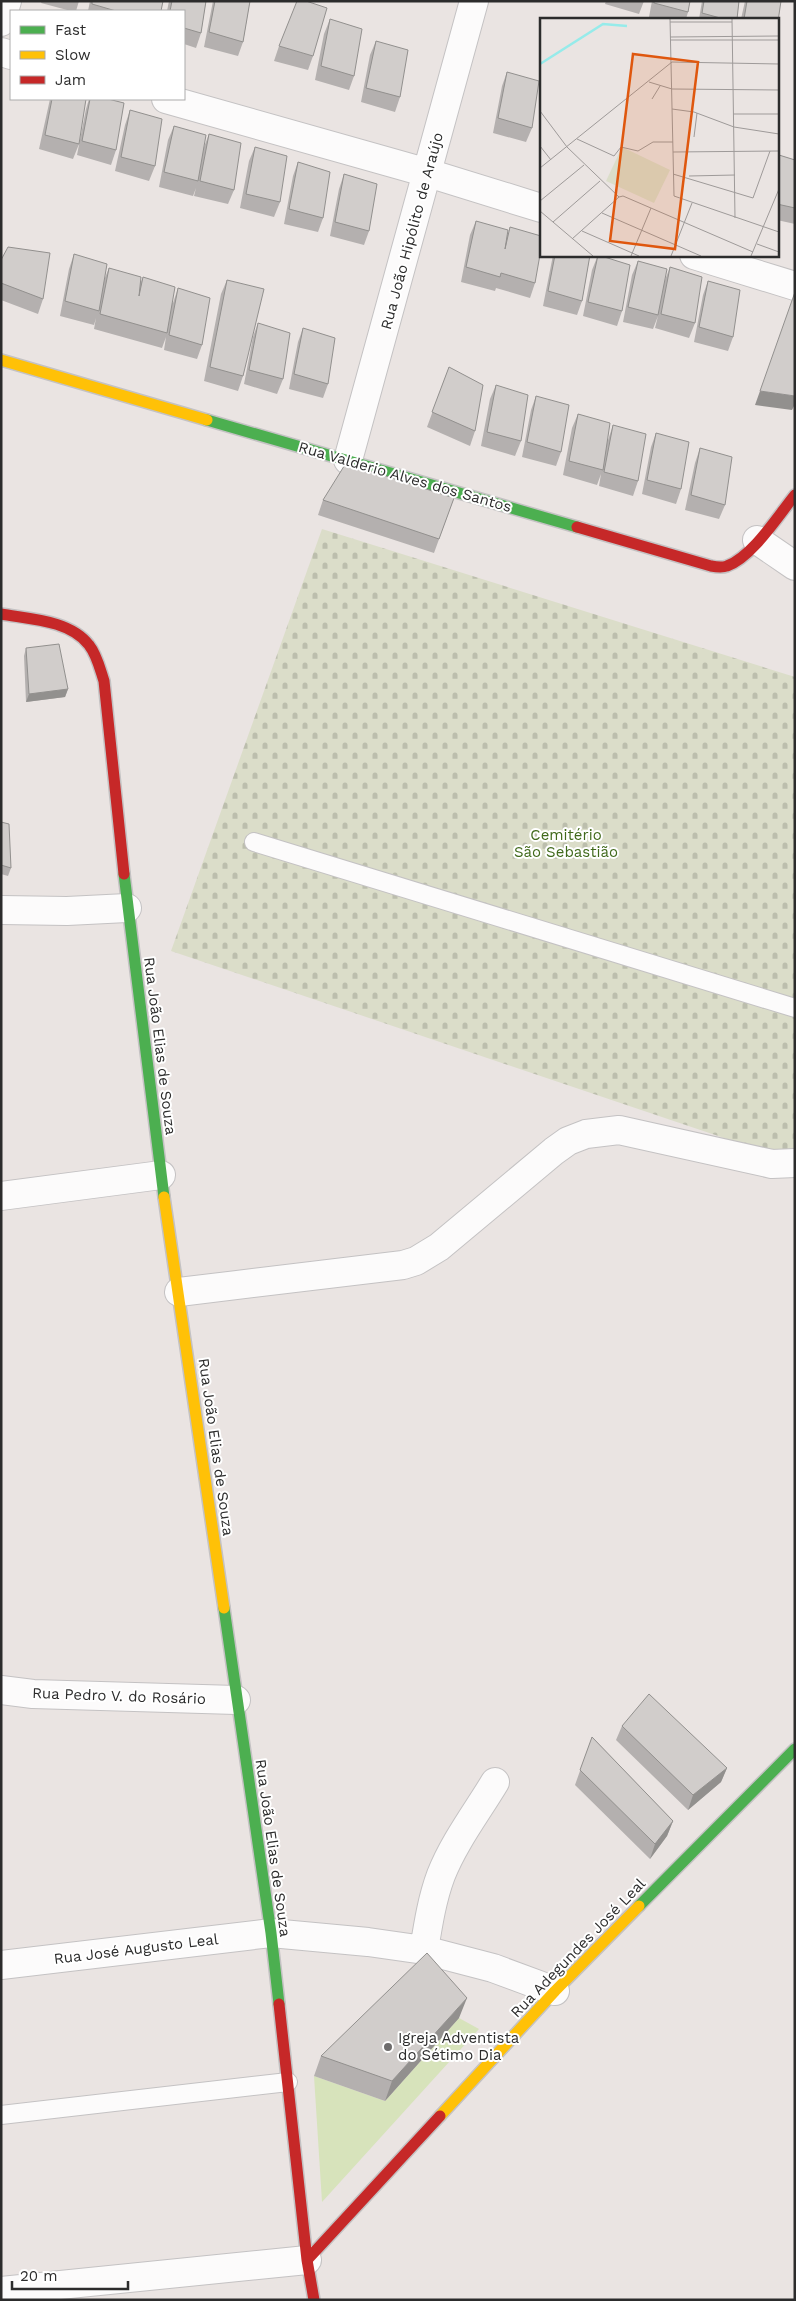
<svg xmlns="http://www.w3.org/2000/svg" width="796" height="2301" font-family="'Work Sans',sans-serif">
	<defs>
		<pattern id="cemetery-stones" width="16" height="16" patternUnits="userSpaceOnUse" patternTransform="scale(1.25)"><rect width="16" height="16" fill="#dbddc9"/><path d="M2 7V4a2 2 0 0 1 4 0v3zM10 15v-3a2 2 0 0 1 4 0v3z" fill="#bcbead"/></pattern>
	</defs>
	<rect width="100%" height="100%" fill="#eae4e2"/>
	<path fill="url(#cemetery-stones)" d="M322,529L795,677V1152L792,1161L171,951Z"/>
	<path fill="#d7e3bb" d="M459,2018L479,2029L322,2202L314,2076L385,2101Z"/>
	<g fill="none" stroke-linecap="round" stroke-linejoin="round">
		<g stroke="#c4c2c3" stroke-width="20">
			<path id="lane" d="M254,842L795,1008
				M1,2115L288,2082"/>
		</g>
		<g stroke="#c4c2c3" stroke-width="30">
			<path id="street" d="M1,22L7,1
				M1,52L11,55
				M166,99L428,173L541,208
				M694,255L795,286
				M348,460L474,1
				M757,540L795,566
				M1,910L67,911L127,908
				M1,1196L161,1175
				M179,1292L403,1265L416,1261L439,1247L554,1151L568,1141L586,1134L619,1130L772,1164L795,1163
				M1,1690L33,1694L236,1700
				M424,1950C428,1925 432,1899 441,1875C454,1842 477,1812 495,1782
				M1,1965L271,1933L368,1942L424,1950L493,1968L555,1991
				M1,2291L307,2260"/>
		</g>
		<g stroke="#c4c2c3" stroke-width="14">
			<path id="fast" d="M207,420L577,527
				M124,874L164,1197
				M224,1608L271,1933L279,2004
				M639,1906L795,1749"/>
		</g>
		<g stroke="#c4c2c3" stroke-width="14">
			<path id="slow" d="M1,360L207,420
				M164,1197L224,1608
				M440,2116L555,1991L639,1906"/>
		</g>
		<g stroke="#c4c2c3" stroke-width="14">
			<path id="jam" d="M577,527L711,566C716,567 722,568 727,566C752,557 778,516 795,495
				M1,614C29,619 70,620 89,645C97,655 100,669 104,681L124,874
				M279,2004L307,2260L314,2300
				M307,2260L440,2116"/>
		</g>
		<use href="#lane" stroke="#fcfbfb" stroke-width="18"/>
		<use href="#street" stroke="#fcfbfb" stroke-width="28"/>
		<use href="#fast" stroke="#4caf50" stroke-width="11"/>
		<use href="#slow" stroke="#ffc107" stroke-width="11"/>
		<use href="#jam" stroke="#c62828" stroke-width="11"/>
	</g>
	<path fill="#b4b0af" d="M42,1H79L76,11H71L41,3Z
		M90,1H163L161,11H88Z
		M169,1H206L201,33L196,48L184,44V11H167Z
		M213,1H250L243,42L238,56L204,47Z
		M606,1H644L639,14L605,4Z
		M652,1H690L688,12L686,19H654L649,17Z
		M702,1H739L737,19H699Z
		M745,1H781L777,19H741Z
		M330,19L354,76L349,90L315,80L324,34Z
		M376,41L400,97L395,112L361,102L370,55Z
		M279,46L313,56L308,70L274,61Z
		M507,72L532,128L526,142L493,133L502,86Z
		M50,99H52L79,144L73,159L39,149Z
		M89,99H108L116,150L111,165L77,155L86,109Z
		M130,110L155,166L149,181L115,171L125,125Z
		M174,126L204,147L209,134L234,190L228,204L194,196L196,188L193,196L159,187L168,140Z
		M255,147L280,202L274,217L240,208L249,161Z
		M779,155L795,160V224L777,220V160Z
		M298,162L323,218L318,232L284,224L293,176Z
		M344,174L369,231L364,245L330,236L339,189Z
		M476,221L508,235L510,227L535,283L530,298L496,288L495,291L461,282L470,235Z
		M74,254L104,280L109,268L141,282L143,277L173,303L178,288L202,345L197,359L164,350L166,337L162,348L94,329L96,318L94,325L60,316L69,269Z
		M553,255H590L582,301L577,315L543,306Z
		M598,255L622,311L617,326L583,316L592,270Z
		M1,260L43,299L38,314L1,300Z
		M638,261L665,280L670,267L695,323L689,338L655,328L658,316L653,329L623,322L632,275Z
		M227,280L243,376L238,391L204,381L221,294Z
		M708,281L733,337L728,351L694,342L703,295Z
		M258,323L283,379L277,394L244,384L253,337Z
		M303,328L328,384L323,398L289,389L298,342Z
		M449,367L475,431L470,446L427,427Z
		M496,385L521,441L515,456L481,446L490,399Z
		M536,396L561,452L556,466L522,457L531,410Z
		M578,414L608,440L613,425L638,481L633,496L599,486L601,474L597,485L563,475L572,428Z
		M656,433L681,489L676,504L642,494L651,447Z
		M700,448L725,505L719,519L685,510L695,463Z
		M454,498L434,553L318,515L323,500Z
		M26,648L68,689L65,697L26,702L24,656Z
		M1,822L11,868L8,876L1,874Z
		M622,1726L727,1768L721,1782L688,1810L616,1740Z
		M592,1737L673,1821L667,1836L650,1859L575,1785Z
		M459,2018L385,2101L314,2076L321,2056Z"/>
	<path fill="#92908e" d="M760,391L795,396V404L792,410L755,405Z
		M68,689L65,697L26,702L29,694Z
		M727,1768L721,1782L688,1810L693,1795Z
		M673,1821L667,1836L650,1859L655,1844Z
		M467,1998L459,2018L385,2101L392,2081Z"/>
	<path fill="#d1cdcb" stroke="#92908e" d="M92,1H163L161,11H116L92,4Z
		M172,1H206L201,33L184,28V11H170Z
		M215,1H250L243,42L209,32Z
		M297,1H306L327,8L313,56L279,46Z
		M654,1H690L688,12L654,3Z
		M704,1H739L737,19H724L702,13Z
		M747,1H781L777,28V19H744Z
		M330,19L362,29L354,76L321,66Z
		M376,41L408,50L400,97L366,88Z
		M507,72L539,81L532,128L498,118Z
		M52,99H86L79,144L45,135Z
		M90,99H108L124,103L116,150L82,141Z
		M130,110L162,119L155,166L121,157Z
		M174,126L206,135L198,181L164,172Z
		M209,134L241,143L234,190L200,181Z
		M255,147L287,156L280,202L246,194Z
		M779,155L795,160V208L777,204V164Z
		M298,162L330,172L323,218L289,209Z
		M344,174L377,184L369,231L335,222Z
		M476,221L508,230L505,249L510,227L541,236V249L535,283L501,273L500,277L466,267Z
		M8,247L50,253L43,299L1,283V260Z
		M74,254L107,264L99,311L65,301Z
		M555,255H590L582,301L548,291Z
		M598,255L630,265L622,311L588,302Z
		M638,261L667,269L658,315L628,307Z
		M670,267L702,277L695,323L661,314Z
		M109,268L141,277L139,296L143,277L175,287L167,333L100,314Z
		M227,280L264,289L243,376L210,367Z
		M708,281L740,290L733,337L699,327Z
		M178,288L210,298L202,345L169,335Z
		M795,292V396L760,391Z
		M258,323L290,333L283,379L249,370Z
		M303,328L335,338L328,384L294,374Z
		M449,367L483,385L475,431L432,412Z
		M496,385L528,395L521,441L487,432Z
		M536,396L569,405L561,452L527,442Z
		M578,414L610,423L603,470L569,461Z
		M613,425L646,434L638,481L604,472Z
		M656,433L689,442L681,489L647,480Z
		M700,448L732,457L725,505L691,495Z
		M346,463L454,498L439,539L323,500Z
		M59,644L68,689L29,694L26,648Z
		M1,822L9,824L11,868L1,865Z
		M649,1694L727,1768L693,1795L622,1726Z
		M592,1737L673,1821L655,1844L580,1770Z
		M427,1953L467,1998L392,2081L321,2056Z"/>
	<circle fill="#6e6c6c" stroke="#fff" stroke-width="2" cx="388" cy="2047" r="5"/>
	<g text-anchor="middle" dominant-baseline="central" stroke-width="4" stroke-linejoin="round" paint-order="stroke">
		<g font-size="15" fill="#2c2c2c" stroke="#fff">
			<text transform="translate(412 231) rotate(-75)">Rua João Hipólito de Araújo</text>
			<text transform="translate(405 477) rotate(16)">Rua Valderio Alves dos Santos</text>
			<text transform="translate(160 1046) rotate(83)">Rua João Elias de Souza</text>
			<text transform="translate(216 1447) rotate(82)">Rua João Elias de Souza</text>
			<text transform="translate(119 1696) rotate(2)">Rua Pedro V. do Rosário</text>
			<text transform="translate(273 1848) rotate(82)">Rua João Elias de Souza</text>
			<text transform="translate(578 1948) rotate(-46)">Rua Adegundes José Leal</text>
			<text transform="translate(136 1949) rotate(-7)">Rua José Augusto Leal</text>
		</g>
		<g font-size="15" fill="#40691b" stroke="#fff">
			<text x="566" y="835">Cemitério<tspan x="566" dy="17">São Sebastião</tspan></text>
		</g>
		<g font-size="15" fill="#2c2c2c" stroke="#fff" text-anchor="start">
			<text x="398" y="2038">Igreja Adventista<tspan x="398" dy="17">do Sétimo Dia</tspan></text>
		</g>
	</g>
	<g transform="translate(540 18)">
		<rect width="239" height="239" fill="#eae4e2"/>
		<path d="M82,129L130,152L114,185L66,163Z" fill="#dbddc9"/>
		<path fill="none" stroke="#96ebea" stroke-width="2.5" d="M0,46L63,6L87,8"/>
		<path fill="none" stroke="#9e9a99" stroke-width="1" d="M130,1L134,178L239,214M192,1L195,200M130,4H192M130,19L239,18M130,22H239M132,44L239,46M109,64L132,71L239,72M112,81L120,68M132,91L154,94L194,109L239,116M0,93L27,129L79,179L83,178L213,234M193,96H239M154,119L157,95M37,121L74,138L81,129L98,133L113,124H133M0,128L11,142M133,134L239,133M0,150L132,44M133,156L213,180L230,133M149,158L195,157M0,183L44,147M0,193L53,238M62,195L161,238M13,204L60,163M42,213L99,238M32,221L79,179M217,226L239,234M91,238L111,190M131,238L152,185M211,238L239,171"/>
		<path fill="#df570e" fill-opacity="0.15" stroke="#df570e" stroke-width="2.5" d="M93,36L158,44L135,231L70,223Z"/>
		<rect width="239" height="239" fill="none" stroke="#2c2c2c" stroke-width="2.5"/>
	</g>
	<rect width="796" height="2301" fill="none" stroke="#2c2c2c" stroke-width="5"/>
	<rect x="10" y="10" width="175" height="90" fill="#ffffff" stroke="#ababab"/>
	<rect x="20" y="26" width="25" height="8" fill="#4caf50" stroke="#ababab"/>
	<text x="55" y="35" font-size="15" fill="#2c2c2c">Fast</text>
	<rect x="20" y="51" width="25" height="8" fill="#ffc107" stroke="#ababab"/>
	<text x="55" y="60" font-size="15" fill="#2c2c2c">Slow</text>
	<rect x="20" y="76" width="25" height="8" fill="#c62828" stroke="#ababab"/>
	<text x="55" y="85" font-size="15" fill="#2c2c2c">Jam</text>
	<path d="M12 2281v8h116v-8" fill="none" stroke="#2c2c2c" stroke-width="2.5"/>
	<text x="20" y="2281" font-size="15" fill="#2c2c2c" stroke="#ffffff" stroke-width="4" paint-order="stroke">20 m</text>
</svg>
